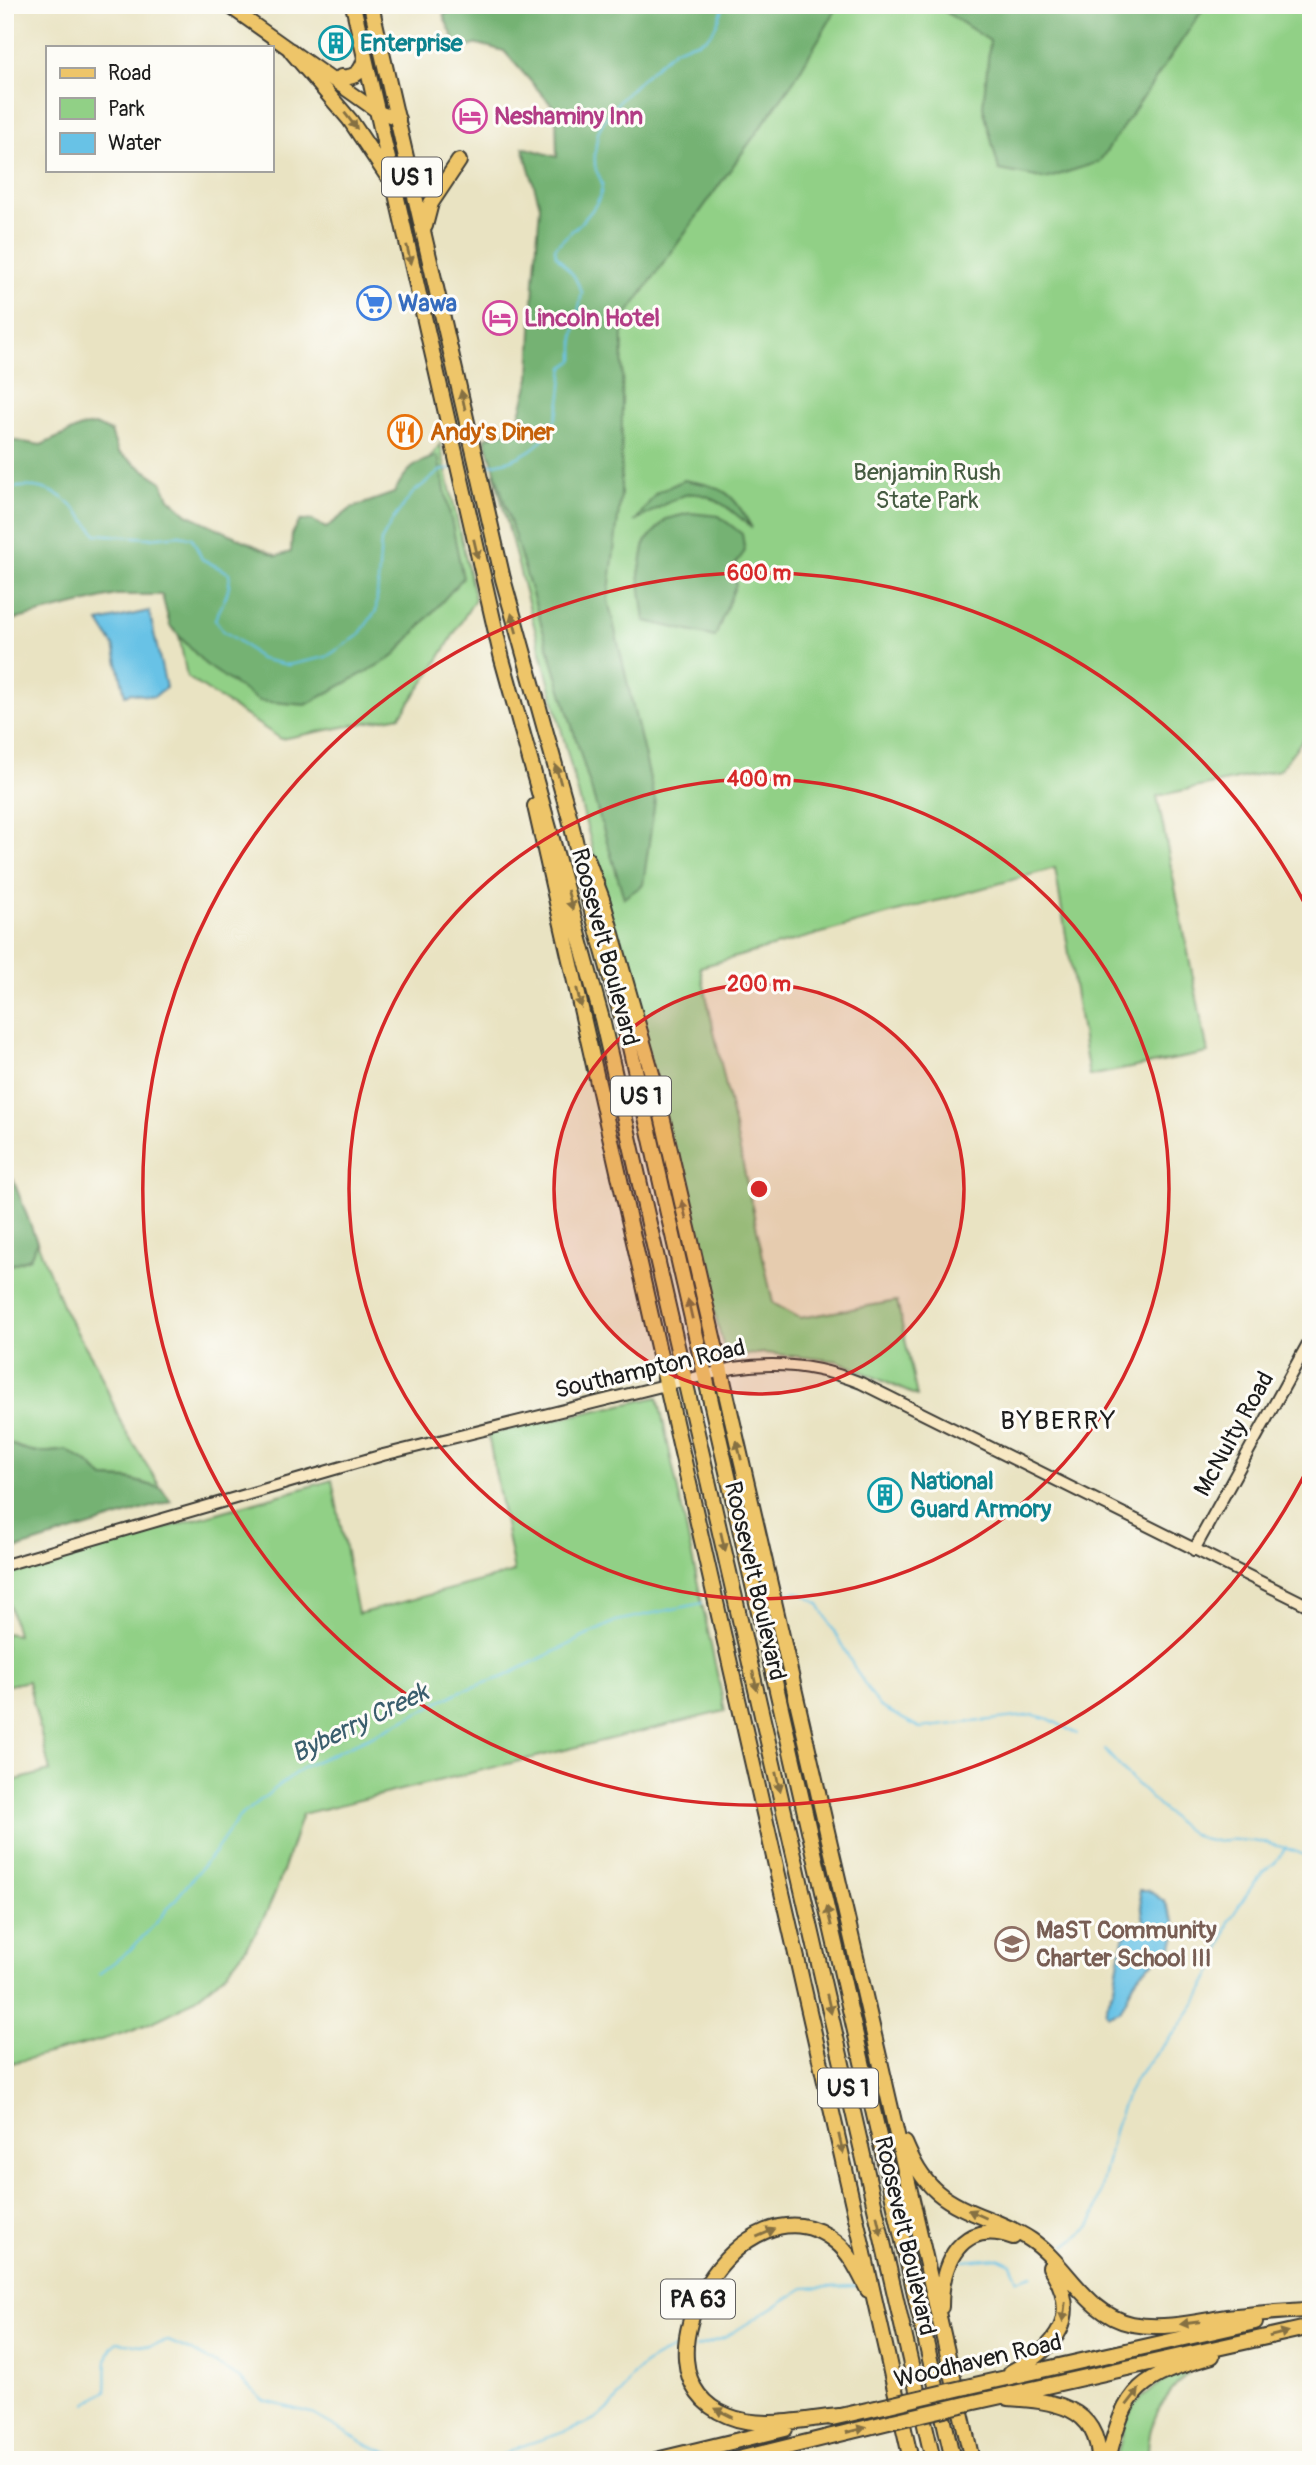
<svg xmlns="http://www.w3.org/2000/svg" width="1316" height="2465" font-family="Pangolin,sans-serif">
	<rect width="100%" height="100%" fill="#fdfcf7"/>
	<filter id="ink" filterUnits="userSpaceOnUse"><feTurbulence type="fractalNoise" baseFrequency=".0143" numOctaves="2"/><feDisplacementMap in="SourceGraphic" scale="14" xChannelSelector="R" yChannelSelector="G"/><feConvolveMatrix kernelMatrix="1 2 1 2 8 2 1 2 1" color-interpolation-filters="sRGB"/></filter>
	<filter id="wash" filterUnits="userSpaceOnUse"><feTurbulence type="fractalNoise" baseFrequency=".00686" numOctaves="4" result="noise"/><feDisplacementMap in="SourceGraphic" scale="28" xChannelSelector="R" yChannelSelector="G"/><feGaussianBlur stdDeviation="1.57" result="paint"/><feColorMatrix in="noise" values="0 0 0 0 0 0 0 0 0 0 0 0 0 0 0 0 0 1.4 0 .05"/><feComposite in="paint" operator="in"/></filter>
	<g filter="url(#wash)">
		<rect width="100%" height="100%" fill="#e9e3c2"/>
		<path fill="#91d086" stroke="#567651" stroke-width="2" d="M727,5H1311V729L1279,770L1157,796L1208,1053L1089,1076L1055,868L700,967L773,1303L800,1318L897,1301L917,1396L838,1361L764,1353L726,1357L494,473L506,471Z
			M440,444L475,599L431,672L400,716L281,739L187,677L167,573L5,604V486L13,483L57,495L90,529L150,542L168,529L193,553L204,556L214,581L202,608L224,636L262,660L335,653L374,618C373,598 371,577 373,557C375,527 422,470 440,444Z
			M37,1242L65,1312L97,1366L122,1425L161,1488L128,1479L104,1478L88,1463L66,1450C42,1454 27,1453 5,1441V1267L30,1258Z
			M658,1397L725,1711L302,1814C290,1849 280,1886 263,1919C210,2026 109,2037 5,2065V1783L50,1771L28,1681L5,1686V1633L17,1635L5,1587V1574L332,1480L358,1614L514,1572L488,1434Z
			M1189,2371C1163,2400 1146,2419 1148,2460H1116C1120,2446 1122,2430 1128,2417C1137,2395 1167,2377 1189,2371Z"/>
		<path fill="#74b273" stroke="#486748" stroke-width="2" d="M464,5H839L795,79L623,320L621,494L608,600L655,800L643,885L624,898L485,438L516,428L530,378L534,281L540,206L523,147L557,157L556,110L504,51L478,44L459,50L443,15Z
			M935,5H1206L1099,162L1046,179L999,170L983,107L990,41Z
			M95,425L111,432L118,452L162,482L169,498L187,514L277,556L291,552L292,533L300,521L312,520L326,528L352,508L394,493C405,471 414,462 438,456L463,578L393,657L306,705L259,701L205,664L170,626L162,595H116L5,622V431L11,440L41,445L81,427Z
			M684,480C726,487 732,492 752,528C736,514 709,488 685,495C668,500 652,513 636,520L656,493Z
			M690,513L719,516L742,534L745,551L735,565L736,584L715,637L645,621L639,574L645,542L666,519Z
			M5,1175L13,1179L37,1242L30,1258L5,1267Z
			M5,1441C27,1453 42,1454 66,1450L88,1463L104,1478L128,1479L161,1488L171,1501L13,1550L5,1530Z"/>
		<path fill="#68c2e6" stroke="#426f81" stroke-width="2" d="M149,611L166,687L154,697L131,693L125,695L114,646L99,622Z
			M1139,1890H1148L1165,1902L1178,1929L1173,1946L1138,1975L1120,2011L1108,2015L1105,2012L1114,1986L1123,1938L1130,1930L1145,1928Z"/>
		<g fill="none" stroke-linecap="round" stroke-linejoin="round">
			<path stroke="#68c2e6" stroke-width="2" d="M483,465C518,463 548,446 558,411C562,397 562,381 564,367L574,360V335L582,292L574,276L556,255L555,248C570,230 602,210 602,185C602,180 598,175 596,170C593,160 596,143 598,133C606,107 653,69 674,50C683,45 693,44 702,40C715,34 720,17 724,5
				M5,489C51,478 72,502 96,534L149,538L180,535L192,538L202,559L229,573C232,589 222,605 215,619L222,630L243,644L260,659L288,665L326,657L358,636L376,611L381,541L394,518L413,493L440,471L453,468
				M786,1594L799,1592L819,1604L857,1672L879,1706L920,1728L1034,1715L1049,1719L1077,1734
				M1105,1750C1122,1770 1183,1835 1205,1840C1216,1842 1227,1839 1238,1840C1263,1841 1288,1847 1311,1858
				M99,1974L131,1949L156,1923L216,1850L239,1817L303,1767L372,1736L461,1691L503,1677L616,1621L702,1603
				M1065,2246L1090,2226L1094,2218L1115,2127L1126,2096L1137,2076L1176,2031L1197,2001L1213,1971L1229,1921L1250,1889L1263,1872L1275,1863L1286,1847
				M963,2261L998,2258L1011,2264L1018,2280L1032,2275
				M696,2347L724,2338L804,2288L856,2286
				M86,2404L106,2391C108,2374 102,2353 117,2342L150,2346L168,2341L192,2351L239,2378L264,2401L311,2413L368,2445L408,2460
				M495,2460C528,2437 572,2437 605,2412C620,2401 623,2388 635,2374C646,2361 662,2354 677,2348"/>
		</g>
	</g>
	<g filter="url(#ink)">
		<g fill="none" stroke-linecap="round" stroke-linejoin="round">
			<g stroke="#3b3a35" stroke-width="14">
				<path id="secondary" d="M1194,1550L1311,1338
					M5,1565L383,1455L734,1368C777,1361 820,1366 861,1383L1311,1607"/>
			</g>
			<g stroke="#3b3a35" stroke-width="16">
				<path id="primary" d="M227,5L378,112L399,119"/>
			</g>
			<g stroke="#3b3a35" stroke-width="18">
				<path id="highway" d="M353,5L502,659L602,1019L933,2460
					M371,5L503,579L570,819L590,904L629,1043L953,2460
					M291,51L350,120L386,174
					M341,77C355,79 362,71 365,58
					M425,226L431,203L459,161
					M535,806L911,2460
					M587,859L602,899L654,1081L972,2460
					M905,2143C913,2162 921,2178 937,2192C964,2215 1002,2220 1031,2240C1068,2265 1085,2314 1132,2324C1163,2330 1196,2322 1227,2317C1254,2314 1280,2311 1307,2310
					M941,2307C941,2263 961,2218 1013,2237
					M1011,2372C1057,2348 1083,2316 1050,2267
					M966,2387L1255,2322
					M1008,2398C1052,2401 1098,2405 1099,2460
					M970,2403L1311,2327
					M839,2416C804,2419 762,2430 728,2416C619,2373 745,2166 836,2242C851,2254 859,2273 868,2290
					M832,2418L889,2405
					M656,2460L785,2429
					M734,2460L893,2421
					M1108,2460C1125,2386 1141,2377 1212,2356"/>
			</g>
			<use href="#secondary" stroke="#f8e8c3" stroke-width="10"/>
			<use href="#primary" stroke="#eec569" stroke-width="12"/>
			<use href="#highway" stroke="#eec569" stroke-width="14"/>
			<g stroke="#3b3a35" stroke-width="18" stroke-linecap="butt">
				<path id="highway-bridge" d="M889,2405L966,2387
					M893,2421L970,2403"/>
			</g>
			<use href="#highway-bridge" stroke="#eec569" stroke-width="14"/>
		</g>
		<defs><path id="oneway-solid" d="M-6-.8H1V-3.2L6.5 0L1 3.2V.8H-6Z" transform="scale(1.75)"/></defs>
		<g fill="#857042">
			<use href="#oneway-solid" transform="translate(351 121) rotate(52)"/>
			<use href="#oneway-solid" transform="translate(409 255) rotate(77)"/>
			<use href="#oneway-solid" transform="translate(463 400) rotate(-102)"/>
			<use href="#oneway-solid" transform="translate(476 549) rotate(77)"/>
			<use href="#oneway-solid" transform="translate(514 623) rotate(-105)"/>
			<use href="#oneway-solid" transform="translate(558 774) rotate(-106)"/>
			<use href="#oneway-solid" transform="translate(570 900) rotate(75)"/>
			<use href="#oneway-solid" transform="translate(579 998) rotate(77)"/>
			<use href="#oneway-solid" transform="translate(684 1210) rotate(-103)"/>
			<use href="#oneway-solid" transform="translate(690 1309) rotate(-103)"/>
			<use href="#oneway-solid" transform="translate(739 1450) rotate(-103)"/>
			<use href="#oneway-solid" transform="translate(723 1542) rotate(77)"/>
			<use href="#oneway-solid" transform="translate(755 1681) rotate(77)"/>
			<use href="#oneway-solid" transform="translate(778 1782) rotate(77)"/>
			<use href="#oneway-solid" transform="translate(829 1916) rotate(-103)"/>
			<use href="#oneway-solid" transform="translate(829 2004) rotate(77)"/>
			<use href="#oneway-solid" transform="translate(841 2144) rotate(77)"/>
			<use href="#oneway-solid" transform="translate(977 2214) rotate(-156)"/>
			<use href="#oneway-solid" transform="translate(879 2225) rotate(77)"/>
			<use href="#oneway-solid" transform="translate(766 2233) rotate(-23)"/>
			<use href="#oneway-solid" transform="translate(1064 2312) rotate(97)"/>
			<use href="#oneway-solid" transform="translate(1190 2323) rotate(172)"/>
			<use href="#oneway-solid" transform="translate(1279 2334) rotate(-14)"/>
			<use href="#oneway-solid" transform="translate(1133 2397) rotate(-52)"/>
			<use href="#oneway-solid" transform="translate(724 2413) rotate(-153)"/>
			<use href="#oneway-solid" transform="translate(856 2430) rotate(-14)"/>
		</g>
	</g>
	<circle cx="759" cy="1189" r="205" fill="#d62828" fill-opacity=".12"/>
	<g fill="none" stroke="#d62828" stroke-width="3.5">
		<circle cx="759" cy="1189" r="205"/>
		<circle cx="759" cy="1189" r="410"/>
		<path d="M1310 1464A616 616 0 1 1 1310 914"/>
	</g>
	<defs>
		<g id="building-ring" transform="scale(1.75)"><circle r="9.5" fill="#fdfcf7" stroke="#0f9aa8" stroke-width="1.5"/><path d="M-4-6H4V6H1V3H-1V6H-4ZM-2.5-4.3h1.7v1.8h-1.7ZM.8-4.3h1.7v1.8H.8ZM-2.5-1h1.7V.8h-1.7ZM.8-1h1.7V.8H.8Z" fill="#0f9aa8"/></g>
		<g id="hotel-ring" transform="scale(1.75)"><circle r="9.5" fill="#fdfcf7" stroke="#d1479c" stroke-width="1.5"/><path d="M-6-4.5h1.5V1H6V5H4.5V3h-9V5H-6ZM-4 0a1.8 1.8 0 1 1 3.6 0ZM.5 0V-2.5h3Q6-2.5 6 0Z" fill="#d1479c"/></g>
		<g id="supermarket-ring" transform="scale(1.75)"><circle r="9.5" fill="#fdfcf7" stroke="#3f7fe0" stroke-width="1.5"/><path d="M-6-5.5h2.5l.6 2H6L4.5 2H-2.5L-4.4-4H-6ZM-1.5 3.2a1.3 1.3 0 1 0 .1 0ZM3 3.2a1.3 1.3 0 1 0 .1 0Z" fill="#3f7fe0"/></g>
		<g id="restaurant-ring" transform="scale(1.75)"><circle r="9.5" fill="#fdfcf7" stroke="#e8710a" stroke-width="1.5"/><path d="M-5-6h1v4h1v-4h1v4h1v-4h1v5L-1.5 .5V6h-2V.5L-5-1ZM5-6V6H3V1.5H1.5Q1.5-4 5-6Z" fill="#e8710a"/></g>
		<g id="school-ring" transform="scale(1.75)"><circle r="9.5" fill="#fdfcf7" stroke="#8d6e63" stroke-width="1.5"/><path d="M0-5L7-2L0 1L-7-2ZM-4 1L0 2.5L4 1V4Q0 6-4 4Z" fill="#8d6e63"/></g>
	</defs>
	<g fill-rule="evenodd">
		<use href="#building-ring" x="336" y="43"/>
		<use href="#hotel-ring" x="470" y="116"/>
		<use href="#supermarket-ring" x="374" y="303"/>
		<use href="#hotel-ring" x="500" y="318"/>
		<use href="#restaurant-ring" x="405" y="432"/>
		<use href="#building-ring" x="885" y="1495"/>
		<use href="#school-ring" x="1012" y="1944"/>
	</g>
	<g text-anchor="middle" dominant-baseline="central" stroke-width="6" stroke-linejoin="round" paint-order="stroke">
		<g fill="#fdfcf7" stroke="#605f5e" stroke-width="2">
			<rect x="382" y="157.5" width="60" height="39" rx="5"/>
			<rect x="611" y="1076.5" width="60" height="39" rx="5"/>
			<rect x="818" y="2068.5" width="60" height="39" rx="5"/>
			<rect x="661" y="2279.5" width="74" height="39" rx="5"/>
		</g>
		<g font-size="23" font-weight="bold" fill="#1c1c1c">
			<text x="412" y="177">US 1</text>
			<text x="641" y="1096">US 1</text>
			<text x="848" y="2088">US 1</text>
			<text x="698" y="2299">PA 63</text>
		</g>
		<g font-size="24" font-weight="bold" fill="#0d838f" stroke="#fdfcf7" text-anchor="start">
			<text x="360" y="43">Enterprise</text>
			<text x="910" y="1481">National<tspan x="910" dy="28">Guard Armory</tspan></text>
		</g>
		<g font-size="24" font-weight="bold" fill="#b23c85" stroke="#fdfcf7" text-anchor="start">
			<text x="494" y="116">Neshaminy Inn</text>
			<text x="524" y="318">Lincoln Hotel</text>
		</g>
		<g font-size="24" font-weight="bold" fill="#366cbe" stroke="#fdfcf7" text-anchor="start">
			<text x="398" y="303">Wawa</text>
		</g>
		<g font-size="24" font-weight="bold" fill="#c56008" stroke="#fdfcf7" text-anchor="start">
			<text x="430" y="432">Andy's Diner</text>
		</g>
		<g font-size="24" fill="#455b41" stroke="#fdfcf7">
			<text x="927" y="472">Benjamin Rush<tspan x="927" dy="28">State Park</tspan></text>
		</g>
		<g font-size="24" fill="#1c1c1c" stroke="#fdfcf7">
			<text transform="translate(605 947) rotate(75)">Roosevelt Boulevard</text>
			<text transform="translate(650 1369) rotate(-13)">Southampton Road</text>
			<text transform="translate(1234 1434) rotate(-61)">McNulty Road</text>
			<text transform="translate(755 1581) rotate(77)">Roosevelt Boulevard</text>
			<text transform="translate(905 2236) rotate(77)">Roosevelt Boulevard</text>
			<text transform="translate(978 2361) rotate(-13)">Woodhaven Road</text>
		</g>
		<g font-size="24" font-weight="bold" fill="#785e54" stroke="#fdfcf7" text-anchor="start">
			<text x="1036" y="1930">MaST Community<tspan x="1036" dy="28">Charter School III</tspan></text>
		</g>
		<g font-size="26" letter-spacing="2" fill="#1c1c1c" stroke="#fdfcf7">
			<text x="1059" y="1421">BYBERRY</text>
		</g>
		<g font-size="26" font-style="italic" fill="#3a5e6d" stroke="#fdfcf7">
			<text transform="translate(360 1723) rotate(-26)">Byberry Creek</text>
		</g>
	</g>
	<circle cx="759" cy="1189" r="10" fill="#d62828" stroke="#fdfcf7" stroke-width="3.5"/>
	<g font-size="21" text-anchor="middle" font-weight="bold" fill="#d62828" stroke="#fdfcf7" stroke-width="6" stroke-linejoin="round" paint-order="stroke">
		<text x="759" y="580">600 m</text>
		<text x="759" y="786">400 m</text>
		<text x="759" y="991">200 m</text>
	</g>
	<rect width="1316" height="2465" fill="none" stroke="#fdfcf7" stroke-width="28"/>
	<rect x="46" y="46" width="228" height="126" fill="#fdfcf7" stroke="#a3a29f" stroke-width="2"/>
	<rect x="60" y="68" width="35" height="10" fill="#eec569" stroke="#a3a29f" stroke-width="2"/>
	<text x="108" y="80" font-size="21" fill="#1c1c1c">Road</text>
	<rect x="60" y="98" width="35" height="21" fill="#91d086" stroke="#a3a29f" stroke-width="2"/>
	<text x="108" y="116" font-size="21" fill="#1c1c1c">Park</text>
	<rect x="60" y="133" width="35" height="21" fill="#68c2e6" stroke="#a3a29f" stroke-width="2"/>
	<text x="108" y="150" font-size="21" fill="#1c1c1c">Water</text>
</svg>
